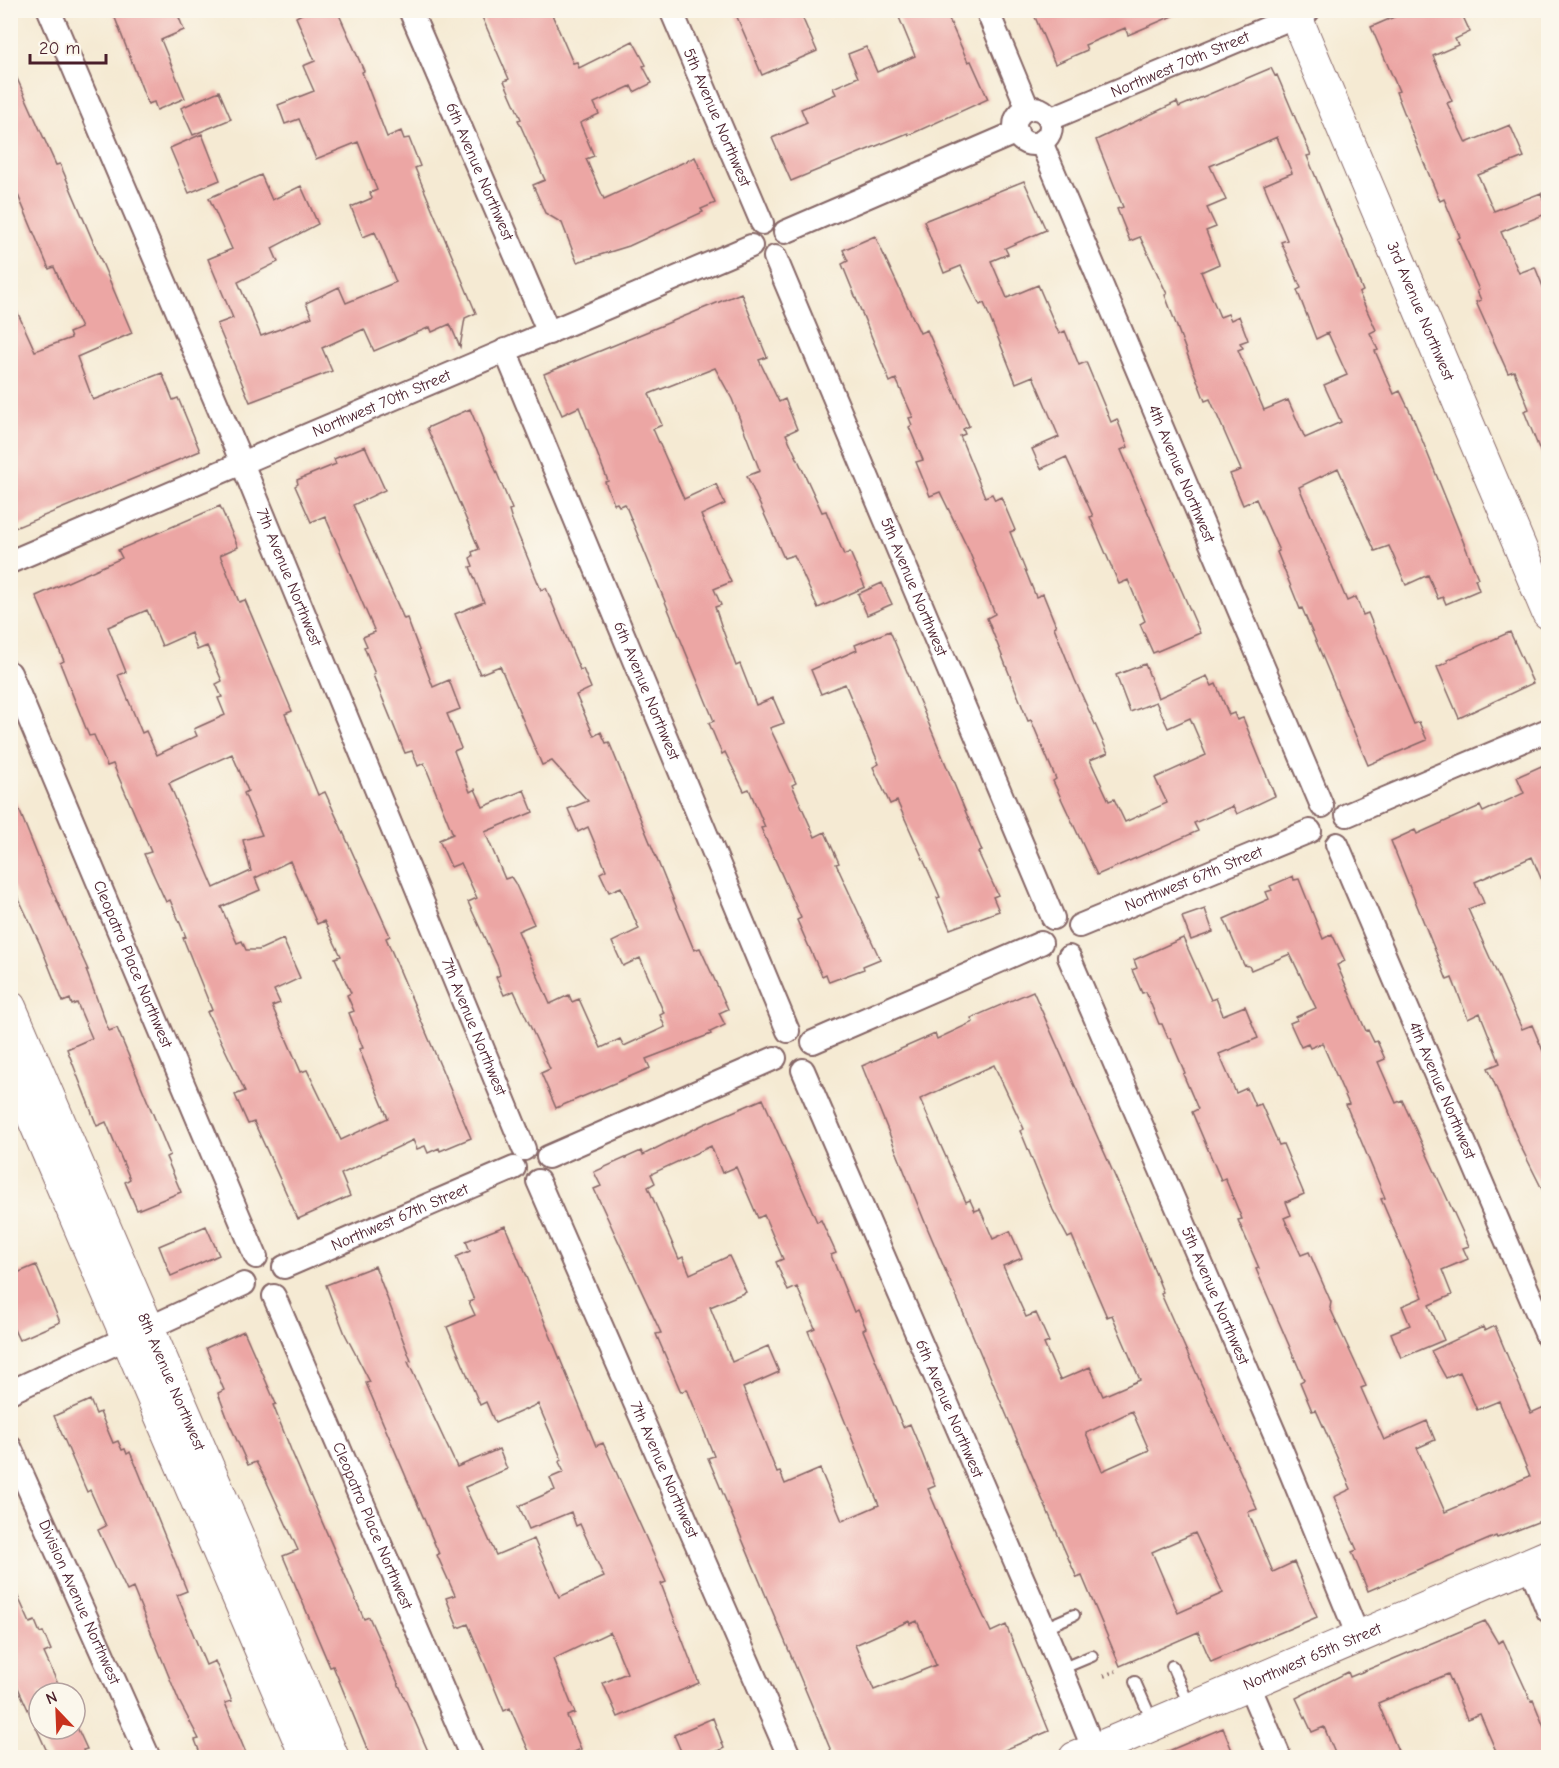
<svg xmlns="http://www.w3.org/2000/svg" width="1559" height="1768" font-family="'Comic Neue',sans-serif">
	<rect width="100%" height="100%" fill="#fbf7ec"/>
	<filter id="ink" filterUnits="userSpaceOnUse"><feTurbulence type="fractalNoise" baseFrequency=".0167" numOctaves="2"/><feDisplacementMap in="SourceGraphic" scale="12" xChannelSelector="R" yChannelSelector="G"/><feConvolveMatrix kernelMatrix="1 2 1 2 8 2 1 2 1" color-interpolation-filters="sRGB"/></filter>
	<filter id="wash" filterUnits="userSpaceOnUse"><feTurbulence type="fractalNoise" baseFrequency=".008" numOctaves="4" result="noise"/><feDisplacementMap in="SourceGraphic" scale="24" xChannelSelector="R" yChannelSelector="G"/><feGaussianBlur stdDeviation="1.35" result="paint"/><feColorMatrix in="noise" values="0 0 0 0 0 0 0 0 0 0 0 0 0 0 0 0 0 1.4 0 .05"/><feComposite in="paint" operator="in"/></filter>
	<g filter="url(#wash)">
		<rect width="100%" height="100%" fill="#f5ead3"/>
		<g id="blocks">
			<path fill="#eca6a4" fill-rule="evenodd" d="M112,10H176L184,30L161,40L185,98L157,110L154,102L148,104Z
				M309,10H337L364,71L362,72L387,137L401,131L404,139L409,138L420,166L415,168L476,313L465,318L460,347L450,324L432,332L430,327L374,351L364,329L322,348L332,371L250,402L217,324L233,318L208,259L232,249L209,198L261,175L272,200L301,186L318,224L272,248L278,262L238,282L261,336L312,317L306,303L339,287L346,303L396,282L375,232L363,237L351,207L372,198L370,193L377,190L358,142L316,159L299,119L285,124L278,105L314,91L303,66L315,61L296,17Z
				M479,10H550L573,63L577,62L579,68L633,41L646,65L643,66L652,83L634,92L631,86L594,103L599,114L580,123L594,156L586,159L604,199L695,157L715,203L701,209L703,212L629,246L577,262L562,223L545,213L533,185L545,180L518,120L521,119L504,81L509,79Z
				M734,10H799L817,51L762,75Z
				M896,10H945L968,62L971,61L988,99L909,135L908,133L791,181L772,138L807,123L801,109L836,94L833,88L858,77L848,54L866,47L877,72L915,56Z
				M1032,10H1184V11L1128,35L1125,28L1085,45L1087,50L1055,64Z
				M1410,10H1460L1470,32L1455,39L1458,45L1433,56L1452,101L1447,103L1466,143L1510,125L1524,157L1478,175L1494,211L1541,193L1548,213L1501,232L1519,273L1535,267L1548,299V471L1524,411L1529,409L1514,371L1508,373L1476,302L1481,300L1477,291L1479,290L1457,239L1460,237L1444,199L1440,201L1420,153L1396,92L1399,91L1371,27Z
				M10,63L56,165L60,164L132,333L77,357L93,400L162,373L173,400L178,398L200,451L10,530V296L35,351L71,338L69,333L81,328L54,267L49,269L10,176Z
				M1271,68L1275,76L1277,75L1311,155L1307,156L1363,291L1359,293L1376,330L1370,333L1378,350L1375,351L1394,394L1400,391L1414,420L1478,578L1475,579L1479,590L1446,604L1443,597L1438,599L1428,575L1406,585L1389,546L1375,551L1338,468L1299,487L1347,601L1356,597L1363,615L1368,613L1414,724L1419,722L1427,740L1368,765L1302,608L1300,609L1277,552L1279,551L1256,499L1243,505L1230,474L1241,470L1210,399L1205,401L1165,295L1167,294L1140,237L1130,241L1117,209L1123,207L1096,140L1177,102L1179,107ZM1277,137L1292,173L1264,185L1287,240L1281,242L1301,288L1297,290L1316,339L1328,333L1347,375L1324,385L1341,422L1305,438L1288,400L1264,410L1238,350L1243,348L1240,343L1248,340L1239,316L1231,320L1228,314L1220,317L1201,272L1219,264L1206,231L1216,227L1207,208L1226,200L1210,166Z
				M219,91L231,119L193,135L181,108Z
				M202,134L220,180L189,193L170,148Z
				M1024,181L1046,230L1005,248L1008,254L991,261L1007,298L1038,285L1059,334L1065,331L1079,365L1086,362L1111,422L1117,419L1128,447L1121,450L1200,633L1153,653L1140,624L1145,621L1128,580L1119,584L1090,517L1093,516L1066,457L1041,469L1032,449L1059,437L1033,376L1016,383L984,303L980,305L961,266L944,273L924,221Z
				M875,236L920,333L927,330L969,426L963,429L965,434L960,436L985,497L992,494L995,500L1001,497L1015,530L1010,532L1036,597L1043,594L1056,626L1054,627L1075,680L1108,753L1090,760L1109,801L1114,799L1125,822L1167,803L1155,778L1206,755L1190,718L1168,728L1156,702L1130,712L1116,675L1145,664L1158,698L1207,676L1212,686L1216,684L1229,715L1234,713L1237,720L1243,718L1275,796L1237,814L1233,806L1194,823L1198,831L1097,875L1053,781L1056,779L1031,720L1028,721L987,618L995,614L969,551L940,492L930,496L916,462L923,460L909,427L912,425L909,418L913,417L896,379L890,382L842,264L848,261L843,250Z
				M741,293L767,357L759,360L779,402L785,399L797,429L786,434L822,512L826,511L844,555L850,552L865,587L818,608L794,555L784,558L747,476L760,471L732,399L715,368L649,394L662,425L653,429L684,499L716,484L725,504L701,515L731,582L714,589L721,605L715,607L722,628L736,666L740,664L756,705L773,698L784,723L770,728L796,783L792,785L815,837L825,832L839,863L836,864L880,959L863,966L864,969L829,982L826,974L822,976L797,920L801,918L761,828L765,827L749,789L744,791L725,752L722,754L709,723L714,721L625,504L619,506L617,503L614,504L605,482L608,481L579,407L562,415L544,374Z
				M470,409L512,509L509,510L512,520L541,590L546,588L580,670L583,669L591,688L576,695L594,736L601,732L606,743L609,742L694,950L700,948L728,1009L719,1013L725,1025L710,1032L711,1034L646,1059L650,1068L556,1108L541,1073L550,1069L514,991L504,995L496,977L500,975L498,967L468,902L477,898L461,863L451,867L439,840L453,834L424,763L418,766L412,751L405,753L373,675L375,674L364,647L367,646L363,637L375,632L325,516L311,522L295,486L298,484L297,480L336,464L334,459L365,446L385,490L353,505L404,619L407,618L433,687L449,680L460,709L447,714L461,748L454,751L470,792L475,789L483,807L524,790L533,812L485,832L505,879L511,877L515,883L534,924L518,931L550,1004L569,995L572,1002L579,999L601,1048L620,1039L624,1046L665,1027L660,1015L664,1013L640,958L623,966L612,942L639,929L621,887L609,892L600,873L606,870L588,827L578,832L568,809L588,801L552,761L542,765L500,666L480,674L455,614L484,602L470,567L473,566L470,558L473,556L472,552L479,549L427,428Z
				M220,506L238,547L220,555L239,602L245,600L292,711L285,714L318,795L325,792L390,936L386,938L471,1138L440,1151L439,1148L428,1153L425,1146L417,1149L413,1140L341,1174L350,1196L298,1219L254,1122L248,1124L235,1095L245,1091L207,1012L212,1010L183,938L186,937L170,900L166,902L144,854L151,852L113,764L107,766L94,735L89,736L60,663L64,661L36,596L122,558L118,550ZM147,610L162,646L191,633L197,650L207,646L222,681L216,684L222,697L218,698L225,715L194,729L197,736L157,755L146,731L142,733L118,675L126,672L108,627ZM232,754L248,791L244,793L262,835L243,840L251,871L214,888L169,783ZM290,861L317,924L324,921L341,956L335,958L351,993L347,995L354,1011L349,1013L363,1048L359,1049L388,1118L341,1140L307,1070L301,1072L272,1006L280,1003L274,990L300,978L283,939L259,950H246L242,941L237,943L221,907L260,890L255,878Z
				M882,583L892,604L867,615L858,594Z
				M890,631L982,851L978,852L998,895L993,897L999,911L950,929L937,898L940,897L897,801L890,804L873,767L879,764L845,684L821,694L811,670L857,650L855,645Z
				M1510,632L1533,683L1459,718L1437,667L1448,662L1447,660Z
				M1548,763V895L1532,857L1475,882L1484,903L1468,909L1522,1029L1532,1025L1548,1063V1201L1519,1143L1488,1068L1500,1063L1480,1013L1468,1019L1452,978L1447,980L1391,841L1415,830L1417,834L1480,806L1483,812L1524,793L1517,777Z
				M10,787L47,879L88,970H86L109,1031L117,1028L170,1155L166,1157L181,1192L137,1210L125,1182L130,1179L106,1122L97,1126L67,1049L92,1038L77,1003L72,1005L70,999L63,1002L40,944L10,880Z
				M1293,876L1294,880L1299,879L1323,939L1332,934L1345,961L1337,965L1366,1031L1368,1030L1374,1042L1377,1041L1385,1059L1378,1062L1396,1103L1402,1100L1469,1246L1463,1248L1468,1259L1442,1270L1452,1295L1429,1305L1444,1340L1401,1358L1391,1333L1410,1325L1402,1306L1423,1297L1381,1199L1385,1198L1346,1105L1349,1104L1322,1043L1310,1048L1308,1044L1301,1047L1290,1023L1297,1020L1296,1017L1316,1008L1290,954L1251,970L1249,966L1244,965L1224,919L1269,899L1266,892L1272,890L1270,886Z
				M1205,909L1213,932L1191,940L1182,917Z
				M1183,938L1211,1000L1216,998L1223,1015L1245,1006L1258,1038L1219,1054L1236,1093L1247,1088L1255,1106L1261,1104L1279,1145L1283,1144L1304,1194L1286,1202L1291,1215L1284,1218L1301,1255L1309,1252L1331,1302L1330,1308L1366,1386L1361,1388L1384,1440L1427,1421L1435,1440L1417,1448L1445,1512L1530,1476L1499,1401L1477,1410L1460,1372L1446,1378L1431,1351L1483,1327L1485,1331L1495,1326L1531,1413L1544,1407L1548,1419V1518L1497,1538L1496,1536L1368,1591L1352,1552L1357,1550L1334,1497L1351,1489L1316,1410L1312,1411L1300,1382L1304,1380L1256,1269L1259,1268L1238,1220L1242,1219L1225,1178L1221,1180L1192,1112L1198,1109L1183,1074L1185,1073L1170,1038H1168L1162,1024H1159L1146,992L1142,993L1132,970L1137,968L1134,960Z
				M1033,991L1128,1206L1163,1292L1161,1294L1257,1509L1248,1512L1273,1572L1294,1562L1317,1617L1211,1662L1198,1632L1120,1666L1082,1576L1077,1578L1040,1494L924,1220L862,1066L935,1034L937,1039L973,1022L971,1018ZM994,1065L1024,1129L1020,1131L1023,1137L1053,1210L1068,1238L1072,1236L1107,1317L1112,1315L1140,1380L1103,1396L1090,1367L1060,1380L1044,1344L1049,1342L1036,1313L1026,1317L1003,1266L1022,1258L1010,1231L993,1239L980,1209L975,1211L970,1200L966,1202L920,1099ZM1132,1411L1149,1450L1102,1471L1086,1433ZM1195,1533L1223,1593L1178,1613L1152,1552Z
				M763,1099L817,1222L821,1220L836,1253L831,1255L837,1270L854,1312L858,1310L866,1328L863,1330L903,1427L910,1424L918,1443L935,1486L928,1489L962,1570L991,1632L1006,1625L1049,1731L986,1758H834L708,1458L714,1456L687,1389L681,1392L656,1334L661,1333L594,1189L601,1186L594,1172L641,1151L643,1155L702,1125ZM711,1146L722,1173L736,1167L758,1218L764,1215L783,1259L776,1262L788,1291L797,1287L815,1328L808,1331L879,1505L842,1521L820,1469L785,1484L780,1472L777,1473L743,1388L779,1372L768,1346L732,1362L710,1307L746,1292L729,1256L690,1274L683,1257L679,1259L648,1187L655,1183L651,1174ZM909,1621L910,1624L917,1621L936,1665L874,1690L855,1645Z
				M206,1226L219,1255L171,1276L159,1246Z
				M505,1226L596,1446L603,1443L666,1582L661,1584L699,1683L618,1717L603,1683L627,1673L610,1632L553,1659L575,1713L567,1716L581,1749L561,1758H532L510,1708L504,1711L468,1624L458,1628L446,1598L455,1595L437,1555L439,1554L366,1383L370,1382L345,1334L326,1285L375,1266L411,1361L408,1362L457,1467L499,1449L507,1469L465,1487L496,1555L534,1539L559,1597L604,1577L580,1524L576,1526L571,1512L529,1529L519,1506L555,1490L550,1478L564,1472L559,1462L562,1460L538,1404L495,1423L486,1402L480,1405L447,1327L475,1315L469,1302L474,1300L456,1257L470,1251L466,1241Z
				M36,1265L60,1322L19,1340L10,1321V1276Z
				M244,1331L276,1404L273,1405L291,1450L364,1619L369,1617L431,1758H371L333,1666L330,1667L283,1556L298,1550L265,1478L256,1462L248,1465L230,1425L218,1393L224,1390L206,1348Z
				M90,1400L96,1414L100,1412L113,1443L118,1441L122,1450L125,1449L127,1454L130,1452L138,1470L187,1591L177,1595L206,1665L215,1661L232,1701L225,1703L248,1758H202L195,1740L199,1739L179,1701L133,1588L127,1591L98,1530L106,1526L90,1490L87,1492L54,1416Z
				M10,1579L30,1623L35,1621L40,1633L43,1632L51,1650L44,1653L62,1693H39V1729H75V1723L87,1749L83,1750L86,1758H50L10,1670Z
				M1485,1621L1498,1643L1503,1640L1531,1701L1533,1700L1548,1737V1758H1499L1480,1714L1467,1719L1448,1674L1378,1703L1401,1758H1337L1324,1727L1312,1732L1296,1698L1348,1672L1350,1677Z
				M713,1718L724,1748L703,1758H698L695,1751L683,1756L674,1735Z
				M1223,1728L1235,1758H1154V1757Z"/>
		</g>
	</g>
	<g filter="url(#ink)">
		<use href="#blocks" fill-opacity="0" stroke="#866666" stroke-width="1.5"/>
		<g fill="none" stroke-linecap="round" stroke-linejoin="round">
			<g stroke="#866666" stroke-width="14">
				<path id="lane" d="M1044,1628L1074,1615
					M1172,1666L1190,1707
					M1061,1669L1092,1656
					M1135,1682L1153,1723"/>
			</g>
			<g stroke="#866666" stroke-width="26">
				<g id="street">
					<path id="s1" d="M49,10L242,463L524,1149"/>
					<path id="s2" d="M410,10L549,333"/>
					<path id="s3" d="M671,10L762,223"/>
					<path d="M987,10L1028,109"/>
					<circle cx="1033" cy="126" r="18"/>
					<path id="s4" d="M1050,119L1308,11"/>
					<path id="s5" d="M1041,142L1322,806"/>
					<path d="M785,232L1017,132"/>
					<path id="s6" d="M775,257L1053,918"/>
					<path id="s7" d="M505,350L788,1031"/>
					<path id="s8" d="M10,562L751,246"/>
					<path id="s9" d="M10,673L256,1257"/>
					<path d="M1347,815L1548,730"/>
					<path id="s10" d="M1337,844L1548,1338"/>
					<path id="s11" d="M1079,926L1310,831"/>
					<path id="s12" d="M1069,957L1277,1439L1358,1636"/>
					<path d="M813,1042L1041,943"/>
					<path id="s13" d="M803,1070L1044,1628L1094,1750"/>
					<path d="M548,1157L775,1058"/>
					<path id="s14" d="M538,1181L790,1758"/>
					<path id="s15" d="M284,1267L514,1168"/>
					<path id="s16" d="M274,1296L472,1758"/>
					<path d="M10,1392L244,1284"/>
					<path id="s17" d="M10,1447L149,1758"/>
					<path d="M1529,1564L1548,1611"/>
					<path d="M1248,1683L1280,1758"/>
				</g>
			</g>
			<g stroke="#866666" stroke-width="34">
				<g id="secondary">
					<path id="s18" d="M1293,10L1548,613"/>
					<path id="s19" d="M10,1007L333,1758"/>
					<path d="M10,1064L307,1758"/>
					<path id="s20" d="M1075,1758L1548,1556"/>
				</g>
			</g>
			<path stroke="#866666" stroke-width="4" stroke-dasharray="1.5 4.5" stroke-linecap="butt" d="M1104,1676L1116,1671"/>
			<use href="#lane" stroke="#fff" stroke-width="10"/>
			<use href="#street" stroke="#fff" stroke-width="22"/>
			<use href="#secondary" stroke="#fff" stroke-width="32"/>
		</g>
	</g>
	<g text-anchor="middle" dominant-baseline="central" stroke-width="4.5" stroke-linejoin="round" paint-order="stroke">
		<g font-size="16" fill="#4a1f2b" stroke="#fbf7ec">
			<text stroke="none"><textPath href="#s4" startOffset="141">Northwest 70th Street</textPath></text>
			<text stroke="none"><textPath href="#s3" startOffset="117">5th Avenue Northwest</textPath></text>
			<text stroke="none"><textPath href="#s2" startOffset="176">6th Avenue Northwest</textPath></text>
			<text stroke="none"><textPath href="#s18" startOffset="327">3rd Avenue Northwest</textPath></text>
			<text stroke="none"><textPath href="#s8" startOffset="404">Northwest 70th Street</textPath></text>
			<text stroke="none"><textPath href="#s5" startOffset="360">4th Avenue Northwest</textPath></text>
			<text stroke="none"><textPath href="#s1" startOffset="616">7th Avenue Northwest</textPath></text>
			<text stroke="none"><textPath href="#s6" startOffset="358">5th Avenue Northwest</textPath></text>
			<text stroke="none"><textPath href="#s7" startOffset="369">6th Avenue Northwest</textPath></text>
			<text stroke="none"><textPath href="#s11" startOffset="124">Northwest 67th Street</textPath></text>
			<text stroke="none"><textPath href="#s9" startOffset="316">Cleopatra Place Northwest</textPath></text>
			<text stroke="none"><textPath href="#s1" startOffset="1102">7th Avenue Northwest</textPath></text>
			<text stroke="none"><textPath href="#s10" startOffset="268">4th Avenue Northwest</textPath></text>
			<text stroke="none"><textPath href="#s15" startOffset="126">Northwest 67th Street</textPath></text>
			<text stroke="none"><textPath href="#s12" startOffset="369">5th Avenue Northwest</textPath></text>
			<text stroke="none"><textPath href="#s19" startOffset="408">8th Avenue Northwest</textPath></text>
			<text stroke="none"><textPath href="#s13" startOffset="369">6th Avenue Northwest</textPath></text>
			<text stroke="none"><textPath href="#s14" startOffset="315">7th Avenue Northwest</textPath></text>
			<text stroke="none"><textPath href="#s16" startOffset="250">Cleopatra Place Northwest</textPath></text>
			<text stroke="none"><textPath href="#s17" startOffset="170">Division Avenue Northwest</textPath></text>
			<text stroke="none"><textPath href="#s20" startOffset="258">Northwest 65th Street</textPath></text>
		</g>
	</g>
	<rect width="1559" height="1768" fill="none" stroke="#fbf7ec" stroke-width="36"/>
	<g transform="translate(57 1711) rotate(337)"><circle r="28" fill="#fbf7ec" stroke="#b4a19f" stroke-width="1.5"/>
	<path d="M0-4.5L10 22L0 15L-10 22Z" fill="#c8321e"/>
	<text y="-9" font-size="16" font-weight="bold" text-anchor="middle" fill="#4a1f2b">N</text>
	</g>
	<path d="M30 54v9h76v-9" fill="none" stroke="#4a1f2b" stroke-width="3"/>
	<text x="39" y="54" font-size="18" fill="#4a1f2b" stroke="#fbf7ec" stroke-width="4.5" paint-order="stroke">20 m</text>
</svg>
